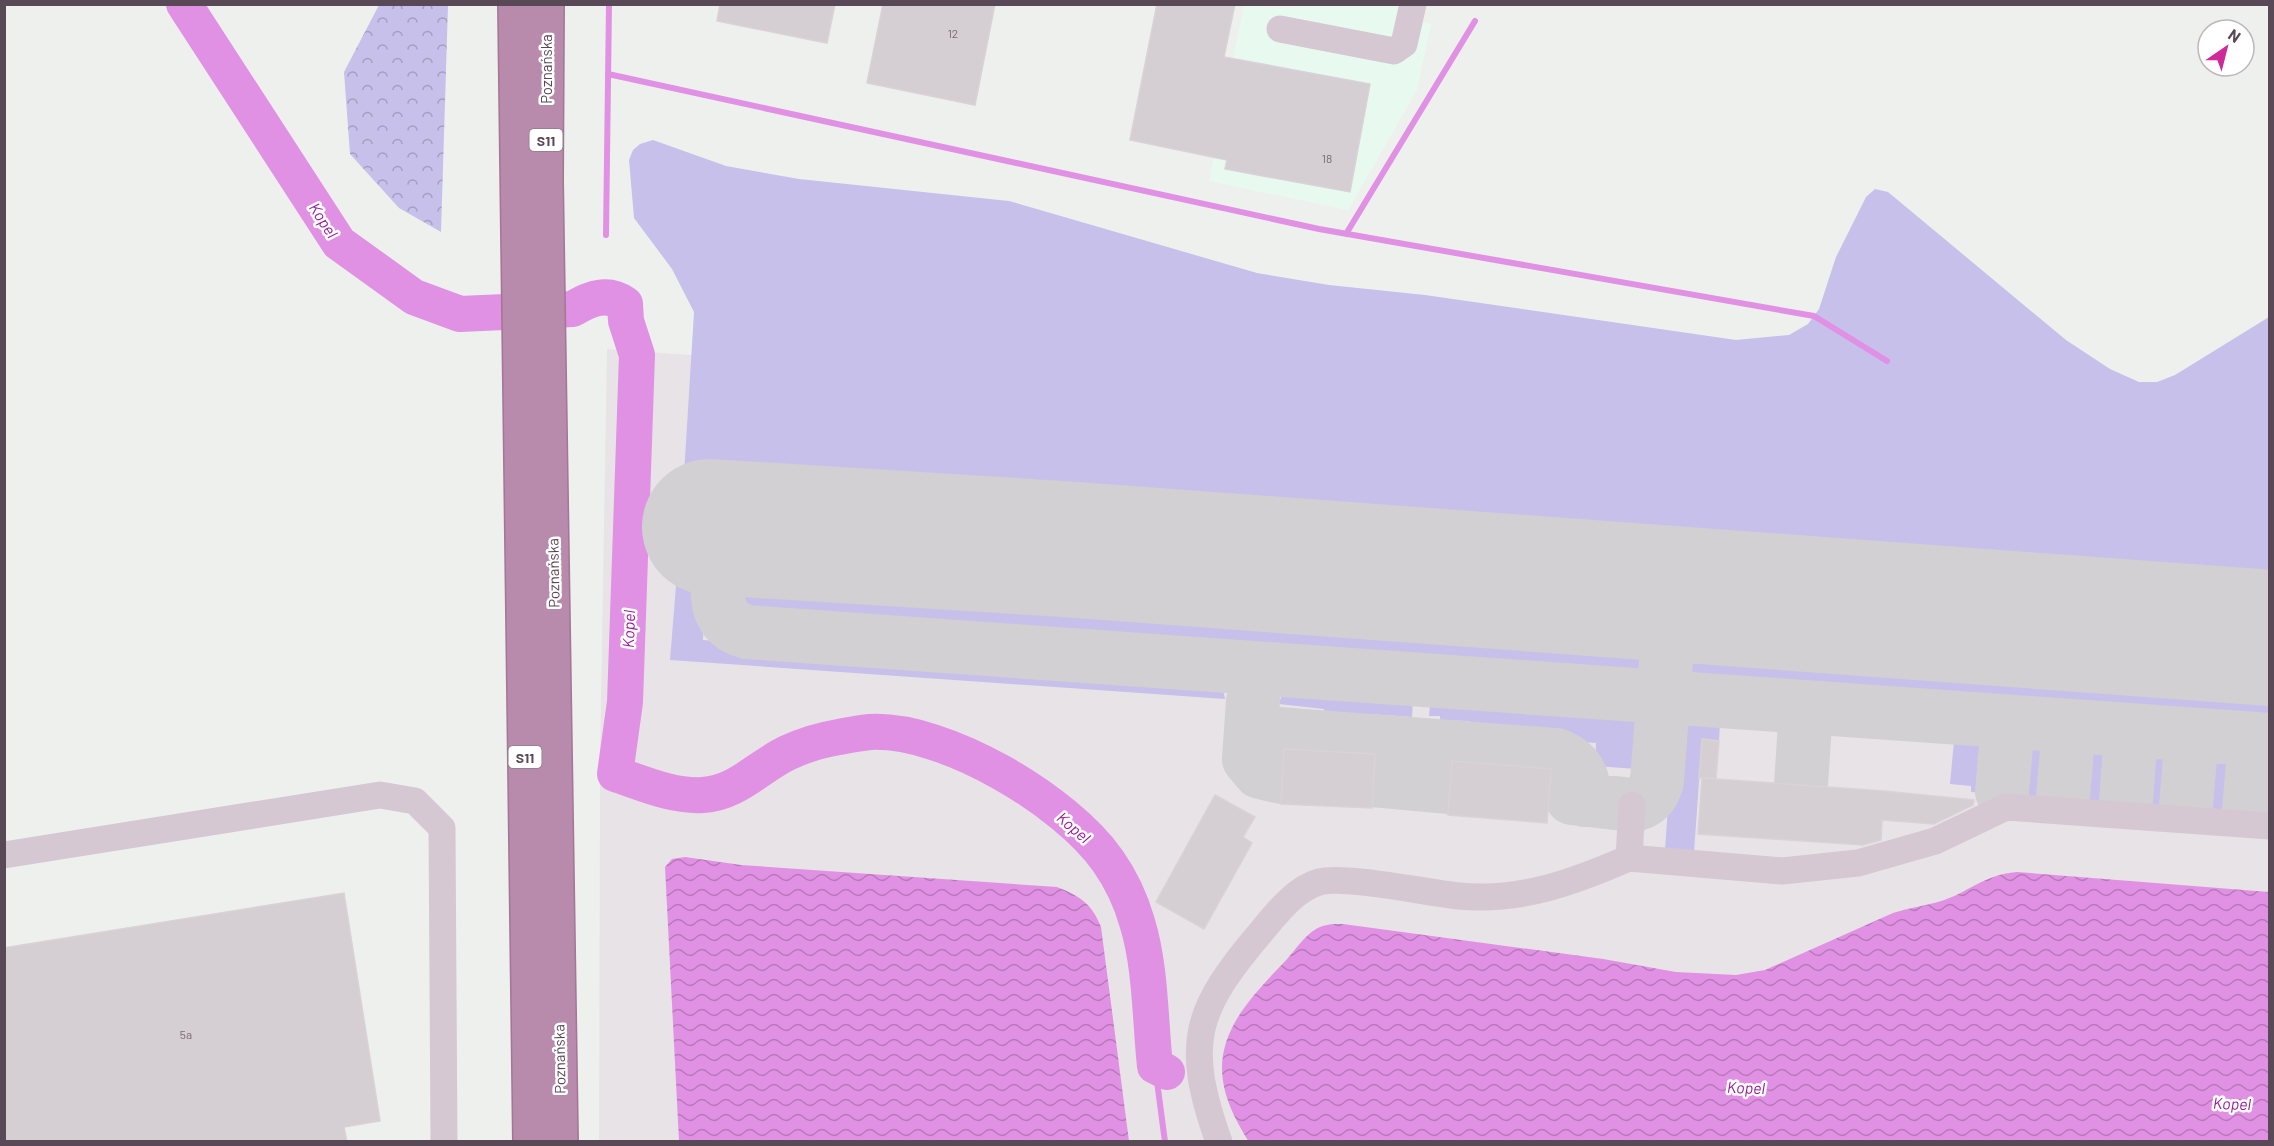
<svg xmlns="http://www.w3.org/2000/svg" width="2274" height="1146" font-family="Barlow,sans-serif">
	<defs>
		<pattern id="forest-crowns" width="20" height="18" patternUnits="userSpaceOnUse" patternTransform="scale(1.5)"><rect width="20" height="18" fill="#c6c0ea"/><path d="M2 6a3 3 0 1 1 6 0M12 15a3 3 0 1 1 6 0" fill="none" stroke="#a49ec0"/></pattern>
		<pattern id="water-waves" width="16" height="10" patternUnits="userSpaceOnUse" patternTransform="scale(1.5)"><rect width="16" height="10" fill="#e091e3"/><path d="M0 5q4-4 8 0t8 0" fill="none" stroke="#b978bb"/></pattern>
	</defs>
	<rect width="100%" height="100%" fill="#eef0ee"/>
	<path fill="#e8faf0" d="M1244,5H1401L1399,18L1431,24L1417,90L1348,210L1209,181Z"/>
	<path fill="#e8e3e6" d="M607,349L2269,468V1141L599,1142L600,760Z"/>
	<path fill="#c6c0ea" d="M653,140L726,166L799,179L1009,201L1257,273L1329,285L1425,295L1736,340L1789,335L1808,324L1819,309L1836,257L1866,197L1875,189L1888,192L2066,340L2110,369L2139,382H2157L2175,375L2269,317V608L683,491L694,312L672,269L634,218L629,160L633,150L640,144Z
		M679,549L706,568L703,640L1220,676L1225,699L670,660Z
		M746,555L1643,620L1656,634L1653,676L1643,683L751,620C729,608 729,591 731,569Z
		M1694,623L2269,664V728L1686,687L1677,676L1681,635Z
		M1286,681L1406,690L1413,701L1412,717L1370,714L1368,727L1274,719L1277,711L1325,715L1324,709L1279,704Z
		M1439,694L1642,708L1650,717L1648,761L1637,769L1595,766L1596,743L1470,735L1469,721L1440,720V716H1429L1430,703Z
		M1684,711L1711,713L1720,723L1719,741L1702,740L1694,852L1665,850L1673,737H1681L1678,732H1674V719Z
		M1955,731L1991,733L1996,739L1992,794L1971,792V786L1950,784Z
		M2022,735L2052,736L2058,743L2053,799L2012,796L2017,740Z
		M2083,739L2114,741L2119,747L2115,804L2074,801L2077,745Z
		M2145,743L2175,745L2182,752L2177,808L2135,805L2140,749Z
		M2206,748L2237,750L2243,756L2239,812L2197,810L2201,753Z
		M2269,752V815L2259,814L2263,757Z"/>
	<path fill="url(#forest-crowns)" d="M379,5H448L441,232L399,208L350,154L344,72Z"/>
	<path fill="url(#water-waves)" d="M685,857L741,865L1057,887C1080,896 1092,904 1101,927L1129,1141H679L665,867L672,859Z
		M2017,872L2269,892V1141L1249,1142C1235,1119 1223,1097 1222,1070C1221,1024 1259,989 1288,958C1296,949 1303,938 1313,931C1322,924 1332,924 1343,924L1603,959L1676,972L1736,975L1765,970L1893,913C1908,908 1923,906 1938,902C1969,893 1982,875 2017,872Z"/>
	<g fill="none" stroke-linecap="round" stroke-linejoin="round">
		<path stroke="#e091e3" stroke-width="6" d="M608,74L1319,229L1814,316L1887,361
			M1346,234L1475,21
			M606,235L609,4
			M1155,1066L1165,1142"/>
		<path stroke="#e091e3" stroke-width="36" d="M184,4L339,243L414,297L460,314L573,309C590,298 608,292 625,304L626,321L637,355L625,702L615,774C642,783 673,797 703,795C737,793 758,767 787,753C804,745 821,740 839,737C849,735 860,733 870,732C945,728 1066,801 1108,861C1120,878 1131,901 1137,922C1151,967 1150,1020 1155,1066L1167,1072"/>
		<path stroke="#d2d0d2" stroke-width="54" d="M753,530C744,531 734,532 727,539C718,548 719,559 718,571C716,598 716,623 747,632L2270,740
			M1253,701L1249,759L1260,772L1282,777
			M1251,732L1556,755C1577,763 1585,777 1584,800
			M1373,780L1450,787
			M1801,785L1806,708
			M2002,792L2008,722
			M2063,797L2069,726
			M1572,798L1632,805C1646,803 1653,795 1657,781L1671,595
			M2126,801L2131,731
			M2186,805L2192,735
			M2249,810L2255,739"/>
		<path stroke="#d2d0d2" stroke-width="136" d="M710,527L1063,549L2270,638"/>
	</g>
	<path fill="#d5ced2" stroke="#d9d2d6" stroke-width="1.5" d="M720,4H835L827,43L717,21Z
		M883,4H995L975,105L867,83Z
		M1157,4H1235L1224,57L1370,84L1350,192L1225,169L1227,160L1130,140Z
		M1702,739L1719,741L1716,778H1699Z
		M1284,749L1375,754L1372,808L1281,804Z
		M1452,761L1551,769L1547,823L1448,815Z
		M1702,778L1884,791L1974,800L1973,805L1934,824L1882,820L1881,840L1863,845L1698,834Z
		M1215,795L1255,817L1243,837L1252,843L1204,929L1156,902Z
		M344,893L380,1121L344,1127L347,1142H4V948Z"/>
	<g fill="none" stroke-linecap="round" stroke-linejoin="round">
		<g stroke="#a47597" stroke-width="36">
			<path id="highway" d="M515,4L530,1142
				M547,4L546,180L561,1142"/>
		</g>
		<path stroke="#d6c8d3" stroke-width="27" d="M1280,29L1394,51L1404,44L1413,4
			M4,855L380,795L415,801L442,828L444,1142
			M1629,858L1782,871L1858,863L1935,841L2006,807L2270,826
			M1219,1142C1184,1043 1194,1011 1261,932C1277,913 1295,889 1319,882C1345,875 1428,893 1459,896C1520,902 1574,882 1629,858L1632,805"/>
		<use href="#highway" stroke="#b88aab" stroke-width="33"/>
	</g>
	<g text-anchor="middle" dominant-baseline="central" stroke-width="5" stroke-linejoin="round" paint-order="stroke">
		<g font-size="12" fill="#786a74">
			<text x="953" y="33">12</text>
			<text x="1327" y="158">18</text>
			<text x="186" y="1034">5a</text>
		</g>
		<g fill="#fff" stroke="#8b7f88" stroke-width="1.5">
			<rect x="529.5" y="129" width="33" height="22" rx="4.5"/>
			<rect x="508.5" y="746" width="33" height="22" rx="4.5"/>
		</g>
		<g font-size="14" font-weight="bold" fill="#594855">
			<text x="546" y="140">S11</text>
			<text x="525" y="757">S11</text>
		</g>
		<g font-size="15" fill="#594855" stroke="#fff">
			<text transform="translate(546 69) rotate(-90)">Poznańska</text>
			<text transform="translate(553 573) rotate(-91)">Poznańska</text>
			<text transform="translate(559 1059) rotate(-91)">Poznańska</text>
		</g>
		<g font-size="16" font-style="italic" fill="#961a9a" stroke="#fff">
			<text transform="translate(324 220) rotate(57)">Kopel</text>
			<text transform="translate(628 629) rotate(-88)">Kopel</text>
			<text transform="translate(1074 827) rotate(41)">Kopel</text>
			<text transform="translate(1746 1087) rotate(2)">Kopel</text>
			<text transform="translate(2232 1103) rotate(2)">Kopel</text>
		</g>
	</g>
	<rect width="2274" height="1146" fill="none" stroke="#594855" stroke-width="12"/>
	<g transform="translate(2226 48) rotate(35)"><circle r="28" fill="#ffffff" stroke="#bdb6bb" stroke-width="1.5"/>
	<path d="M0-4.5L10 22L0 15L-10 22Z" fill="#cd2b99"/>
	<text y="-9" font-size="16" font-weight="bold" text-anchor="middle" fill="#594855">N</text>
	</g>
</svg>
